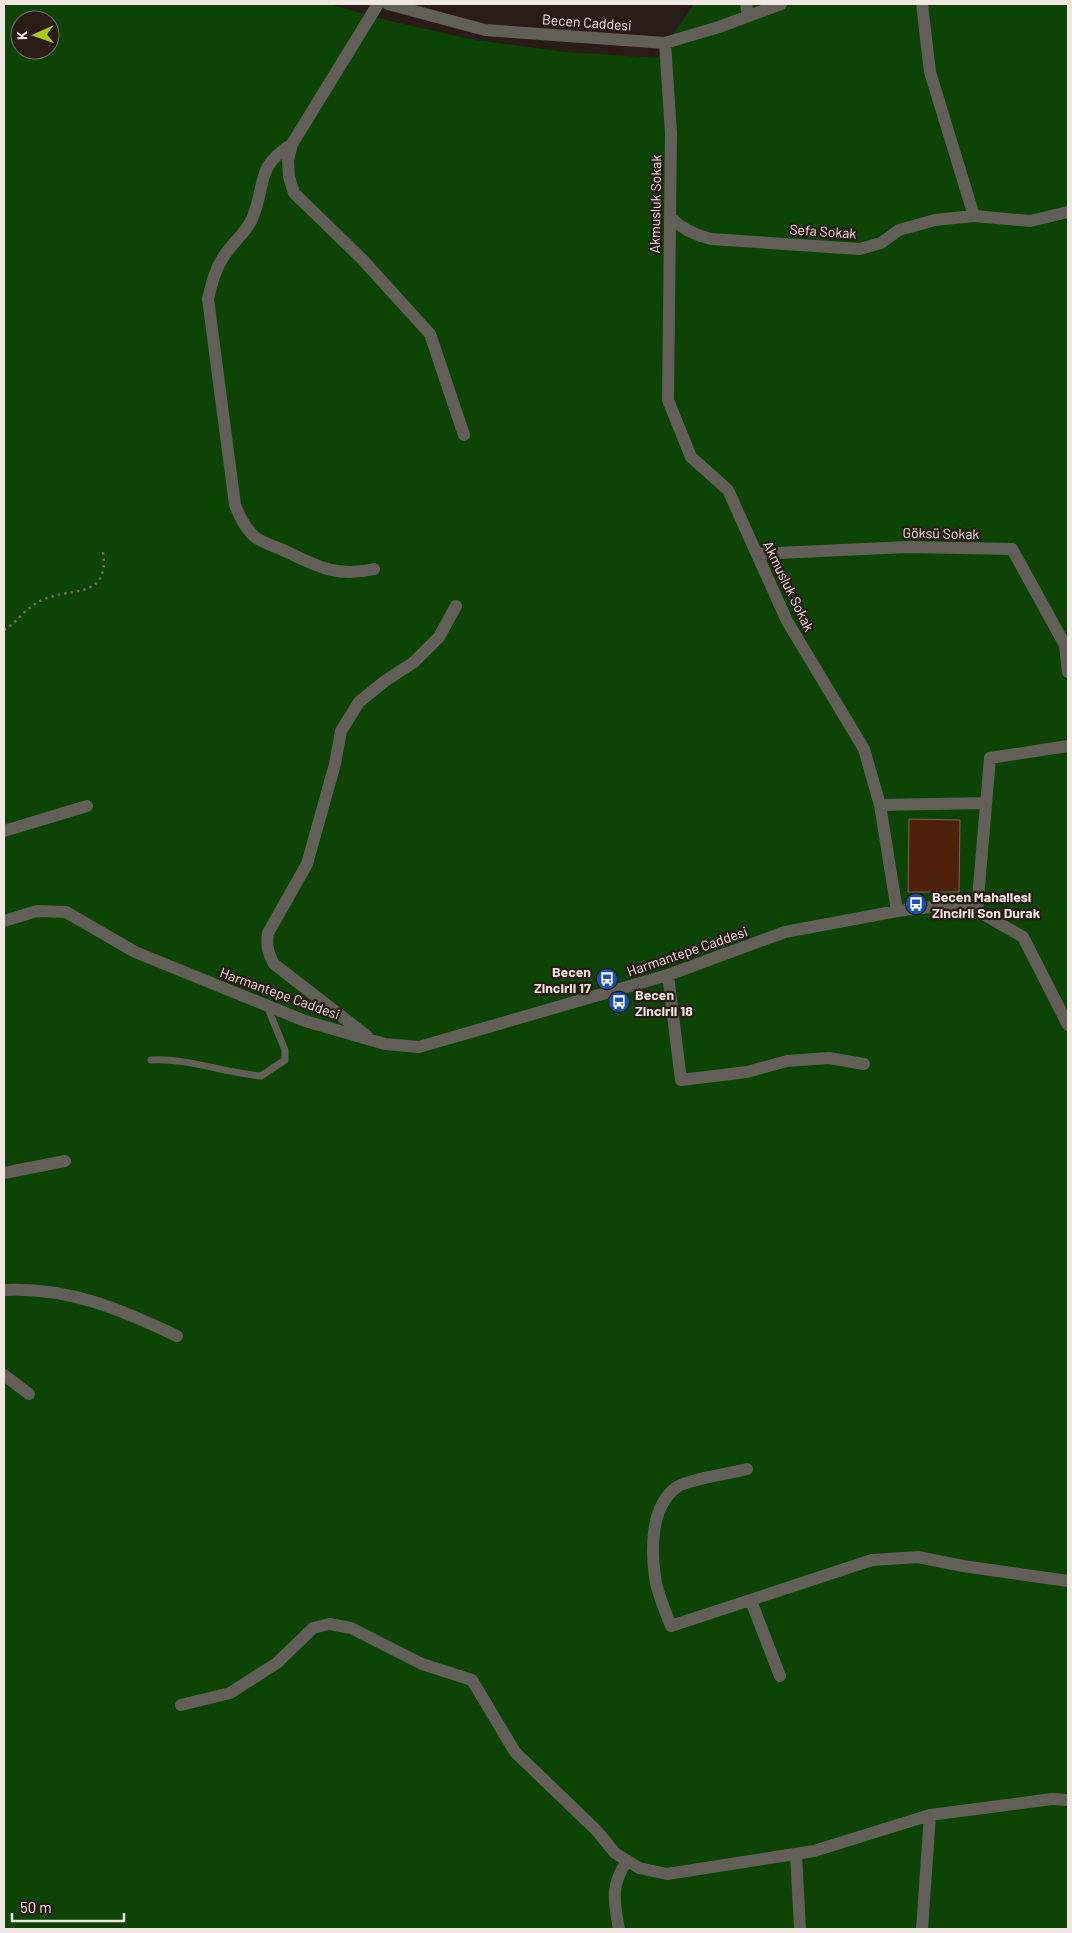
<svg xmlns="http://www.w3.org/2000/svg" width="1072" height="1933" font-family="Barlow,sans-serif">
	<rect width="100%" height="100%" fill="#291b15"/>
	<path fill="#0b4403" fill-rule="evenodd" d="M4,4H329L386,20L475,40L566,52L657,58L694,4H1068V1929H4ZM20,20H50V50H20Z"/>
	<path fill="#50210a" stroke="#77655e" d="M909,819L960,820L959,892H908Z"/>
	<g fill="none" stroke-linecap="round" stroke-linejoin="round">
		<path stroke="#756863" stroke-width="2.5" stroke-dasharray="2.5 4" stroke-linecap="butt" d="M4,630C17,622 26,608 40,601C69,586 110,601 103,552"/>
		<path stroke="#625e58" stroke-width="7" d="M151,1060C189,1058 224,1073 261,1076L285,1060V1050L267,1006"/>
		<path stroke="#625e58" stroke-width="12" d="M378,4L292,144L288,160L289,177L294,193L362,259L430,334L464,435
			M388,4L485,30L665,43L719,27L781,4
			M746,4L748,16
			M922,4L930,72L974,216L1030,221L1068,212
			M665,43L671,133L668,400L691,457L728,490L787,621L864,749L880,805L897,911L964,903L1023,937L1068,1025
			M292,144C254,168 267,184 252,219C245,234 233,242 224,256C215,269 212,283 208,299L235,505C240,517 245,528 255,537C263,543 274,546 283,550C316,566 336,578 374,569
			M670,217C682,229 694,235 711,239L860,249L881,243L899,230L935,220L974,216
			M757,554L907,547L1012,549L1065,645L1068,646
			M1065,645L1068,672
			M880,805L986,803
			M4,831L87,806
			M977,910L990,758L1068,746
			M4,921L37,911L66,912L135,952L305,1021L385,1044L419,1047L668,975L785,932L897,911
			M668,975L681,1080L747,1072L787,1061L829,1058L864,1064
			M367,1036L274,964C268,953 266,945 268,933L307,864L335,764L341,731L359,702L385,681L414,662L439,637L456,606
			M4,1173L65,1161
			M4,1290C69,1287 120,1309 177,1336
			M4,1375L29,1394
			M747,1469C733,1473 686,1480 677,1487C649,1507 651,1553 656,1583C659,1597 666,1613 671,1626L872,1560L918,1557L963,1566L1068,1581
			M751,1601L780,1676
			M181,1705L230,1693L277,1663L313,1628L329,1624L351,1628L422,1664L472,1680L515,1752L597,1831L615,1853L639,1868L667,1874L814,1851L930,1815L1052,1799L1068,1800
			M796,1854L800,1929
			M619,1929C614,1901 610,1886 627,1861
			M922,1929L930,1815"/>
	</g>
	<defs>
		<g id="bus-disc" transform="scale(1.125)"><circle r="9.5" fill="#1a4fb4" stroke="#291b15"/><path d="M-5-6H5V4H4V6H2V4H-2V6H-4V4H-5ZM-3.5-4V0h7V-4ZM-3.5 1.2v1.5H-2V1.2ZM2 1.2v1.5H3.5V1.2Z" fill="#fff"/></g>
	</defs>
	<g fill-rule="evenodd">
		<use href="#bus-disc" x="916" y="904"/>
		<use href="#bus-disc" x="607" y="979"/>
		<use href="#bus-disc" x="619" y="1002"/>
	</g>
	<g text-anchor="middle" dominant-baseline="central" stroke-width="4.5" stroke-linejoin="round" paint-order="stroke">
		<g font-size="14" fill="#efe5e1" stroke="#291b15">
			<text transform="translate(587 22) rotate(4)">Becen Caddesi</text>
			<text transform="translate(655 204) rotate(-89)">Akmusluk Sokak</text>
			<text transform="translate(823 231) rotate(4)">Sefa Sokak</text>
			<text transform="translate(941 533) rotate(1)">Göksü Sokak</text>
			<text transform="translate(789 586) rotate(64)">Akmusluk Sokak</text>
			<text transform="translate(687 951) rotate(-19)">Harmantepe Caddesi</text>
			<text transform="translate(280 993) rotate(20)">Harmantepe Caddesi</text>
		</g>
		<g font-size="14" font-weight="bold" fill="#efe5e1" stroke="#291b15" text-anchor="start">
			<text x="932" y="896">Becen Mahallesi<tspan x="932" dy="16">Zincirli Son Durak</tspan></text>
			<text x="591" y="971" text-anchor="end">Becen<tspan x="591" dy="16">Zincirli 17</tspan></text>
			<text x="635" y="994">Becen<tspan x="635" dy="16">Zincirli 18</tspan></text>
		</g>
	</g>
	<rect width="1072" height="1933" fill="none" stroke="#efe5e1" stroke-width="10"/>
	<g transform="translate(35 35) rotate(268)"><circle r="24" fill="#291b15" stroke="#786c67"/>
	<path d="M0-4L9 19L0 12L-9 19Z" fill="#a9c71b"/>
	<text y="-8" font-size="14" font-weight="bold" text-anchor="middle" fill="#efe5e1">K</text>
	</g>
	<path d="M12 1913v8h112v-8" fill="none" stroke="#efe5e1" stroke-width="2.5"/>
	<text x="20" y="1913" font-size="15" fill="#efe5e1" stroke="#291b15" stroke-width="4" paint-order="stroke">50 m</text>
</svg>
